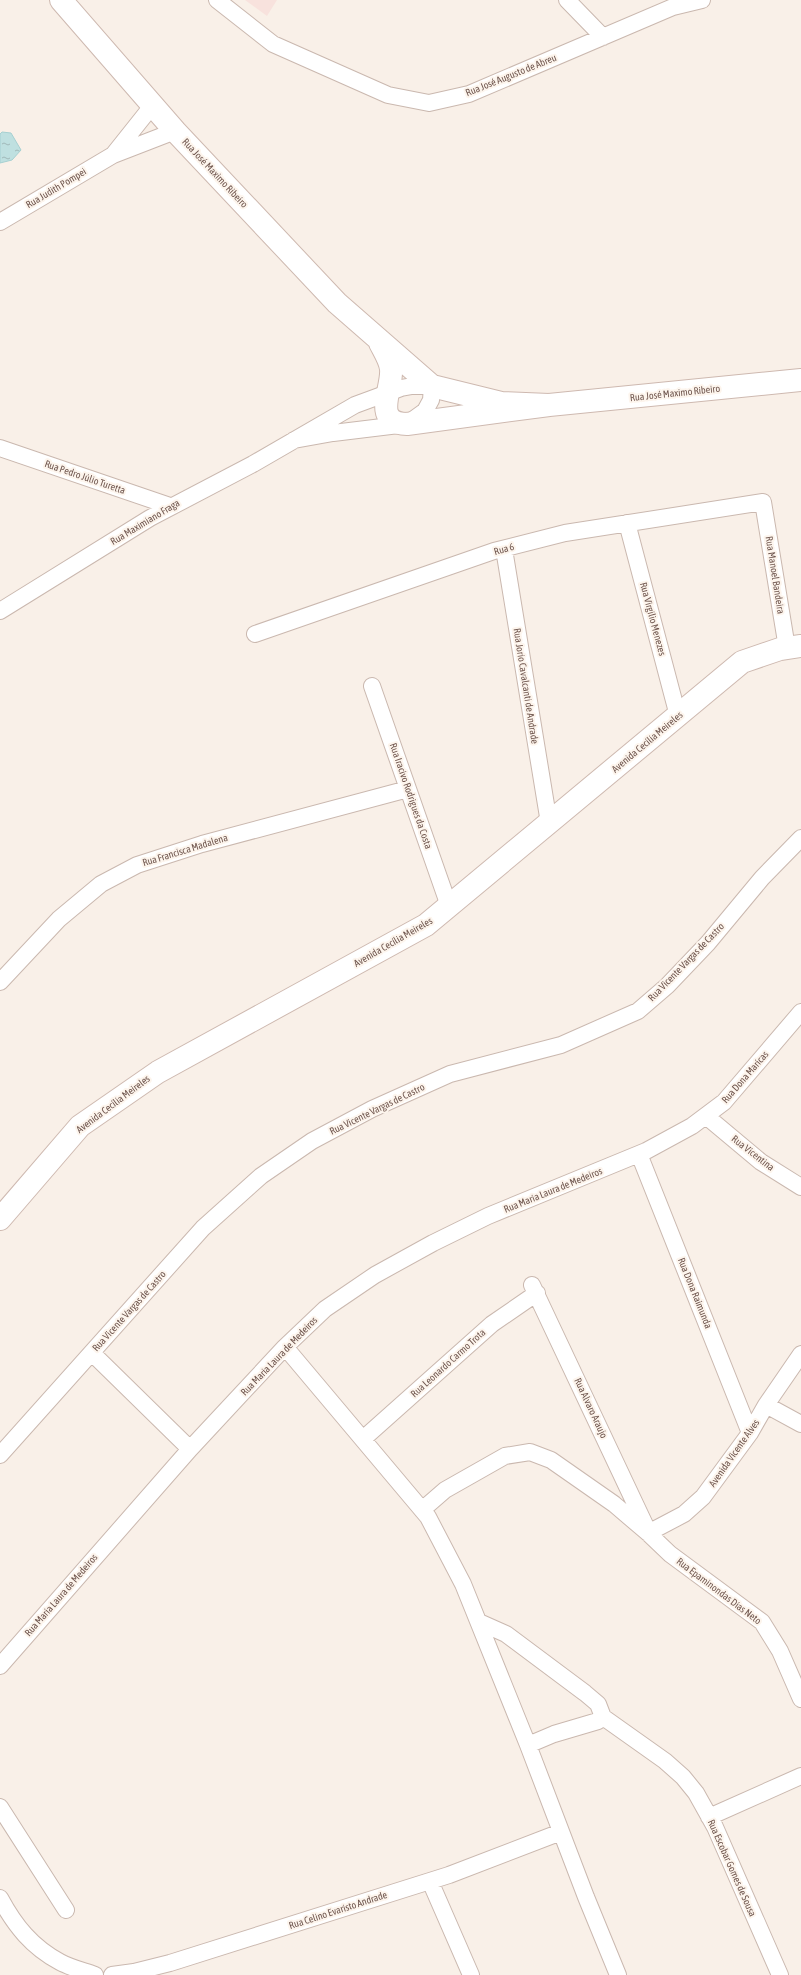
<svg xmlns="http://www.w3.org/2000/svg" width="801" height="1975" font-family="'Asap Condensed',sans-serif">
	<defs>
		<pattern id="water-ripples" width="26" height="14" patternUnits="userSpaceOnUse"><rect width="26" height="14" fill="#bfe0e0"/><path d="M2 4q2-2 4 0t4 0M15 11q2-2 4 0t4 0" fill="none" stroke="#a0b8b8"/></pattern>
	</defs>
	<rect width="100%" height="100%" fill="#f9f0e8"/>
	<path fill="#f8e2dd" d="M245,0H277L267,16Z"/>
	<path fill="url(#water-ripples)" stroke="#a6d0d1" d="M2,132L11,133L21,150L12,160L0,163V134Z"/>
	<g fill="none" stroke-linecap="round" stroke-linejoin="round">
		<g stroke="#cab8af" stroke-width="18">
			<path id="street" d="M217,0L273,44L388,95L429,103L469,94L673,7L702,0
				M567,0L603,37
				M113,155L152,106
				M0,222L113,155L175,131
				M0,448L170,506
				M627,523L678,716
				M504,549L549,823
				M0,611L150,518L253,464L355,405L401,388L412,386H432L431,400L425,411L407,424L333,433L294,440
				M255,634L494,551L565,533L763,502L787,648
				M372,686L449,906
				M0,982L59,919L101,884L137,865L202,844L408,789
				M706,1116L761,1162L801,1187
				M639,1154L750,1433
				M532,1285L647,1529
				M285,1347L428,1517L463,1584L528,1745L586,1897L618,1975
				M92,1353L190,1449
				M766,1405L801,1424
				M363,1439L492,1324L537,1293
				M0,1455L203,1228L261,1176L312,1141L372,1109L450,1074L561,1045L638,1011L667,986L708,943L762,878L801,838
				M422,1510L445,1490L505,1456L530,1452L551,1460L614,1504L648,1533L670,1554L762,1622L780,1651L801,1699
				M648,1533L684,1514L703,1497L750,1433L766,1405L801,1354
				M479,1622L506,1634L585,1693L598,1704L603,1717
				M0,1666L190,1449L285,1347L325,1309L375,1275L433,1243L488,1216L646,1151L692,1126L724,1102L801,1012
				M528,1745L554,1734L598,1721L603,1717L665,1761L683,1777L696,1793L715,1827L780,1975
				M0,1807L66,1910
				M709,1817L801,1776
				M430,1881L471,1975
				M0,1898C15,1926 32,1947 60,1962C71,1968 84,1971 95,1975
				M112,1975L134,1972L170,1963L449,1875L561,1832"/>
		</g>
		<g stroke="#ceb9b0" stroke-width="24">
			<path id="secondary" d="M61,0L175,131L337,303L432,386L501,403L549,405
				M380,343C384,351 390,360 391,369C393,389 371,423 407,424L549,405L801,380
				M0,1219L80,1126L158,1072L426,925L742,662L780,649L801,646"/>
		</g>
		<use href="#street" stroke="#fff" stroke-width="16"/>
		<use href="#secondary" stroke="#fff" stroke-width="22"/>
	</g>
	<g text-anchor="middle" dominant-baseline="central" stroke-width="4" stroke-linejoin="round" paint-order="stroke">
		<g font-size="10" fill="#70574f" stroke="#fdf5ed">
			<text transform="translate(511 75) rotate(-22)">Rua José Augusto de Abreu</text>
			<text transform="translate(215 173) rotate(47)">Rua José Maximo Ribeiro</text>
			<text transform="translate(56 188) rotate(-31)">Rua Judith Pompei</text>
			<text transform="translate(675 393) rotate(-6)">Rua José Maximo Ribeiro</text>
			<text transform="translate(85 477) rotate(19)">Rua Pedro Júlio Turetta</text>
			<text transform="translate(145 522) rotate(-31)">Rua Maximiano Fraga</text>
			<text transform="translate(504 549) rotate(-16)">Rua 6</text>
			<text transform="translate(775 575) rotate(81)">Rua Manoel Bandeira</text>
			<text transform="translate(653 619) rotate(75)">Rua Virgilio Menezes</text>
			<text transform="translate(526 686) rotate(81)">Rua Jorio Cavalcanti de Andrade</text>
			<text transform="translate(647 742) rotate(-40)">Avenida Cecília Meireles</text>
			<text transform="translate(411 796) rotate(71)">Rua Iracivo Rodrigues da Costa</text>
			<text transform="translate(185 850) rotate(-17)">Rua Francisca Madalena</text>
			<text transform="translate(393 942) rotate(-30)">Avenida Cecília Meireles</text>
			<text transform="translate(686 962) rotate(-46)">Rua Vicente Vargas de Castro</text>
			<text transform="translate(745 1077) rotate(-49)">Rua Dona Maricas</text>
			<text transform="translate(113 1104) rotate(-37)">Avenida Cecília Meireles</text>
			<text transform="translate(377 1109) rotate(-26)">Rua Vicente Vargas de Castro</text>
			<text transform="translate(753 1153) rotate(38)">Rua Vicentina</text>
			<text transform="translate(553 1190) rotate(-22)">Rua Maria Laura de Medeiros</text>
			<text transform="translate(695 1293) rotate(68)">Rua Dona Raimunda</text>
			<text transform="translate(129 1311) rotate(-48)">Rua Vicente Vargas de Castro</text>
			<text transform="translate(279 1356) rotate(-46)">Rua Maria Laura de Medeiros</text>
			<text transform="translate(448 1363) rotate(-42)">Rua Leonardo Carmo Trota</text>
			<text transform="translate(591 1408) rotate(65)">Rua Alvaro Araujo</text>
			<text transform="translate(734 1453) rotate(-55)">Avenida Vicente Alves</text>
			<text transform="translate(719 1591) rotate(37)">Rua Epaminondas Dias Neto</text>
			<text transform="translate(61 1595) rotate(-49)">Rua Maria Laura de Medeiros</text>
			<text transform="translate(732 1868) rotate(66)">Rua Escobar Gomes de Sousa</text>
			<text transform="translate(338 1910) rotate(-18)">Rua Celino Evaristo Andrade</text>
		</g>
	</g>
</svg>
